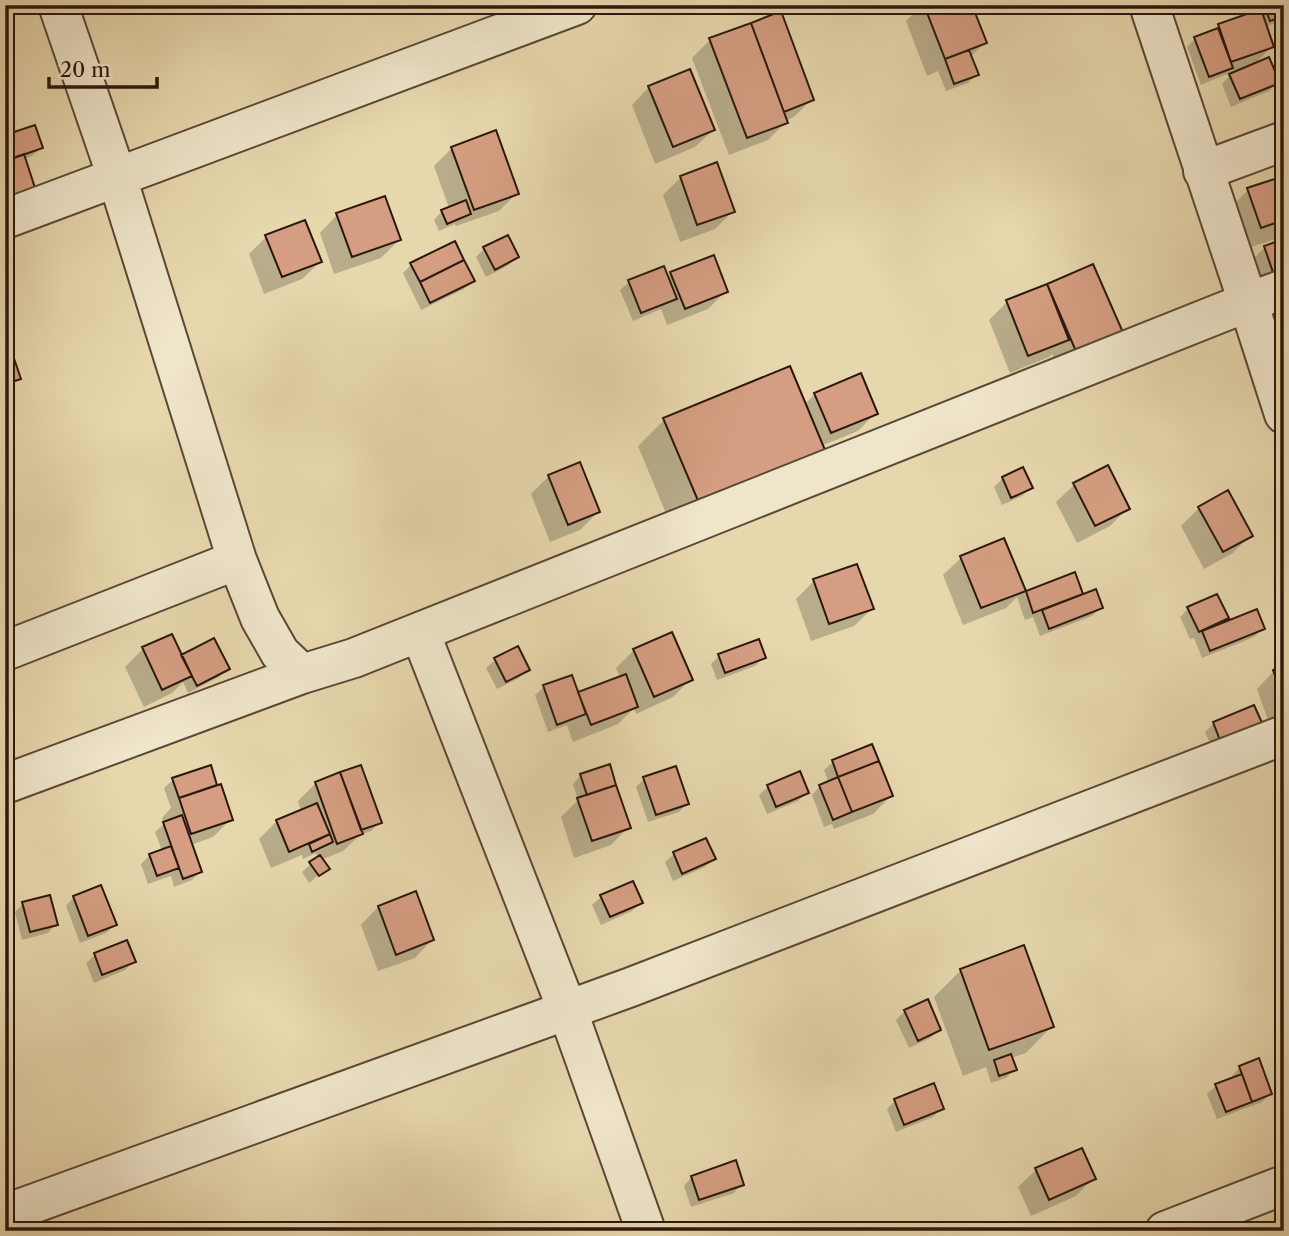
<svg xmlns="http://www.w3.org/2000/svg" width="1289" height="1236" font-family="'Libre Caslon Text',serif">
	<rect width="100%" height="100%" fill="#e7d7ad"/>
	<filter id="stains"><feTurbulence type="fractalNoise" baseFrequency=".00286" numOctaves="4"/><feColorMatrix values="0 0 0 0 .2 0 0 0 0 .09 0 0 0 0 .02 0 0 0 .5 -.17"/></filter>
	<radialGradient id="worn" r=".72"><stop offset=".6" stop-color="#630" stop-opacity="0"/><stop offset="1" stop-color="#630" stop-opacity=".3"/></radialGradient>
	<path fill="#0003" d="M922,5H970L985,43L970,57L977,74L968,83L946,91L938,71L927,76L906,21Z
		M1252,5H1284V19L1265,27L1272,46L1253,66L1278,82L1269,91L1231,107L1222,84L1234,71L1201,85L1187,47L1195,39L1212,32L1219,26L1255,13Z
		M780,14L812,99L794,117L785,121L786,122L768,140L729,155L692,58L710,40Z
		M649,87L713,130L695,147L655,164L632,105Z
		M5,137L41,148L32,156L24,159Z
		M452,148L517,193L499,211L456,226L455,224L439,231L434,220L442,211L449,208L434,166Z
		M681,177L733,211L715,229L680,242L663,195Z
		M1284,177V236L1234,253L1222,216L1248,190Z
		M337,215L399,240L381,258L334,274L320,233Z
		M266,237L320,262L302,279L264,294L249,254Z
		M1265,247L1284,289L1258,298L1247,265Z
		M484,249L517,257L509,265L486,277L476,257Z
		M411,265L473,281L464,289L421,310L403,273Z
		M1093,267L1123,336L1060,373L1052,354L1049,357L1010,373L989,320L1007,302Z
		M671,273L726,291L708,309L667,325L661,309L633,321L620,290L629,282L667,278Z
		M5,338L19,378L5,392Z
		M815,394L876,413L858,431L821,446L672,528L638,446L664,420L804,405Z
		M549,476L598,512L580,530L550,542L531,494Z
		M1003,478L1030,488L1022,496L1002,505L994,487Z
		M1074,485L1128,508L1110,526L1077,543L1056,502Z
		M1199,508L1250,535L1233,553L1204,569L1181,526Z
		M1003,540L1025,593L1074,575L1082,596L1101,607L1092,616L1040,636L1033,617L1025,620L1017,597L1006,608L963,625L943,575L961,558Z
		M814,581L872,609L854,626L811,641L796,599Z
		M1188,609L1227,618L1219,626L1263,628L1254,637L1202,658L1194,638L1190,639L1180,617Z
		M143,649L181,657L227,668L219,677L188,693L183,682L172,693L144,707L125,667Z
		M634,650L691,679L673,697L636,714L634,708L618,724L573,742L567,725L548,732L535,695L544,687L577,695L620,677L616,668Z
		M719,656L764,657L755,666L717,680L711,664Z
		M495,660L528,669L519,678L497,689L486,668Z
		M1284,668V728L1272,732L1257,689L1274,671Z
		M1214,723L1261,725L1213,750L1205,732Z
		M833,762L891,796L873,814L834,829L832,824L824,827L812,795L820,786L829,783L824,770Z
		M581,775L629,827L611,845L574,858L561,817L578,800L573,784Z
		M644,779L687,804L679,812L648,822L636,787Z
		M173,780L215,785L211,790L231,819L213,837L191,845L200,872L192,880L174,887L171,876L148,884L141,864L150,855L162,851L155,832L164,824L162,818L171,808L164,788Z
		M316,783L380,822L371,831L360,835L343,851L321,860L327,868L309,883L302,872L318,858L316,853L303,859L302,855L271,868L259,839L277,821L301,811L298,801Z
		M768,787L807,792L798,801L767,814L759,795Z
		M705,840L714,859L705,867L673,881L665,862L674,854Z
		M632,883L640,903L632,911L601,925L592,905L601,897Z
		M74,897L115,925L106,933L80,943L66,906Z
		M23,904L56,924L48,933L22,940L15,912Z
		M378,907L432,940L415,958L378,971L361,925Z
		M95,955L134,961L125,970L94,983L86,963Z
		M961,970L1052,1026L1026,1053L1011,1058L1015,1069L1006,1078L991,1083L986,1067L963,1076L934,997Z
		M905,1011L939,1030L930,1038L909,1048L896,1020Z
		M1240,1067L1270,1094L1262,1102L1217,1119L1207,1094L1216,1086L1233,1079L1232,1076Z
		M1284,1084V1116L1276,1092Z
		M895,1101L942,1108L933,1117L896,1132L887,1109Z
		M1036,1170L1094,1178L1076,1196L1031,1216L1018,1187Z
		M692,1177L742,1184L734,1193L691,1207L684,1186Z"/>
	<path fill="#d59e82" stroke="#2b170e" stroke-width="2" d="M924,5H972L987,43L945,59Z
		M1264,5H1284V16L1270,21Z
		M1261,9L1274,47L1231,62L1218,24Z
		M781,11L814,100L784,112L751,23Z
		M751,23L788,123L747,138L709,38Z
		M1218,28L1233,68L1209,77L1194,37Z
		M969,50L979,75L954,84L945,59Z
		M1269,57L1280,83L1240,99L1229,74Z
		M690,69L715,130L673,147L648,86Z
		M35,125L43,148L5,161V135Z
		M496,130L519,194L474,210L451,147Z
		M24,154L36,191L5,200V161Z
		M717,162L735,212L697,225L680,176Z
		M1284,176V220L1261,228L1247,188Z
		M385,196L401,240L352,257L336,213Z
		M466,200L471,214L447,224L441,210Z
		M305,220L322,262L282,277L265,235Z
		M508,235L519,257L495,270L483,247Z
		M1284,239V279L1276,281L1264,246Z
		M455,241L464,260L420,282L410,263Z
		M714,255L728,292L685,309L670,272Z
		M464,260L475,281L430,303L420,282Z
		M1093,264L1125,337L1078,356L1047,284Z
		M664,266L677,299L641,313L628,280Z
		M1047,284L1069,340L1028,356L1006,300Z
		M5,332L21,379L5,384Z
		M790,366L825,450L699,503L663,418Z
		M861,373L878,414L831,433L814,393Z
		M580,462L600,512L568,525L548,475Z
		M1108,465L1130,509L1095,526L1073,483Z
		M1023,467L1033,488L1011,498L1002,477Z
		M1228,490L1253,536L1223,552L1198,507Z
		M1004,538L1026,591L981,608L960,556Z
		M857,564L874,609L829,624L813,579Z
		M1075,572L1083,594L1033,613L1026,591Z
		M1096,589L1103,608L1049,629L1042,610Z
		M1217,594L1229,618L1199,632L1187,607Z
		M1257,609L1265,629L1210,651L1202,631Z
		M672,632L693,680L654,697L633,649Z
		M172,634L192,676L162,690L142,647Z
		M214,638L230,669L197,686L181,655Z
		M759,639L766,658L725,673L718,654Z
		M518,646L530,670L506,682L494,658Z
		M1284,666V699L1273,670Z
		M626,674L638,707L591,725L578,692Z
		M572,675L586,714L557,725L543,685Z
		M1254,705L1263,725L1221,743L1213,722Z
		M872,744L879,761L838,777L832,760Z
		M879,761L893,796L852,812L838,777Z
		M610,764L616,785L587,795L580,774Z
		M211,765L217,785L179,798L172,778Z
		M361,765L382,823L361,830L340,772Z
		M676,766L689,804L656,815L643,777Z
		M800,771L809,793L776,807L767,785Z
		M340,772L363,834L337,844L315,782Z
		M838,777L852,812L833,820L819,785Z
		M221,784L233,820L191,834L179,798Z
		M616,785L631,828L592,841L577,798Z
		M317,803L330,834L289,852L276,820Z
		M182,815L202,872L183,879L163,822Z
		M330,834L333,842L312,852L309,844Z
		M706,838L716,859L682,874L673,852Z
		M171,846L179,868L157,876L149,854Z
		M320,855L330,869L319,876L309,862Z
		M633,881L643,903L610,917L600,895Z
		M101,885L117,925L88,936L73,896Z
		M416,891L434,940L396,955L378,906Z
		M50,895L58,925L30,932L22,902Z
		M127,940L136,962L102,975L94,953Z
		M1024,945L1054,1027L989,1050L960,969Z
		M928,999L941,1030L918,1041L904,1010Z
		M1011,1054L1017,1070L999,1076L994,1060Z
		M1259,1058L1272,1094L1252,1102L1239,1066Z
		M1242,1074L1252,1102L1226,1112L1215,1084Z
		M934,1083L944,1109L904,1125L894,1099Z
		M1082,1148L1096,1179L1049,1200L1035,1168Z
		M736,1160L744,1185L699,1200L691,1176Z"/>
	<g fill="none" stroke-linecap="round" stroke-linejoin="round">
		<g stroke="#5a4736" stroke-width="42">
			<path id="minor" d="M58,5L117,177L237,560L260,618L280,653L302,674L354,658L1248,302L1284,414
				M1149,5L1248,302L1284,289
				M1203,171L1284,141
				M5,219L577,5
				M420,632L567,1009L646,1231
				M5,651L237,560
				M5,784L302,674
				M5,1214L631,987L1284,735
				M1165,1231L1284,1185"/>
		</g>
		<use href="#minor" stroke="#efe5ca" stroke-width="38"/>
	</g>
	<rect width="1289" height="1236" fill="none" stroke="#e7d7ad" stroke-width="28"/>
	<rect x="7" y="7" width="1275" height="1222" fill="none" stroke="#2b170e" stroke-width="3.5"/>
	<rect x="14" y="14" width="1261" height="1208" fill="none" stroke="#2b170e" stroke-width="2"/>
	<path d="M49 77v10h108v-10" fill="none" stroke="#2b170e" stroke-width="3.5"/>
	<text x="60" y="77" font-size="21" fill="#2b170e" stroke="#efe5ca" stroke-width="5" paint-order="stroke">20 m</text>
	<rect width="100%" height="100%" filter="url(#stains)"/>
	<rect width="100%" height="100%" fill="url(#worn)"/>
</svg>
